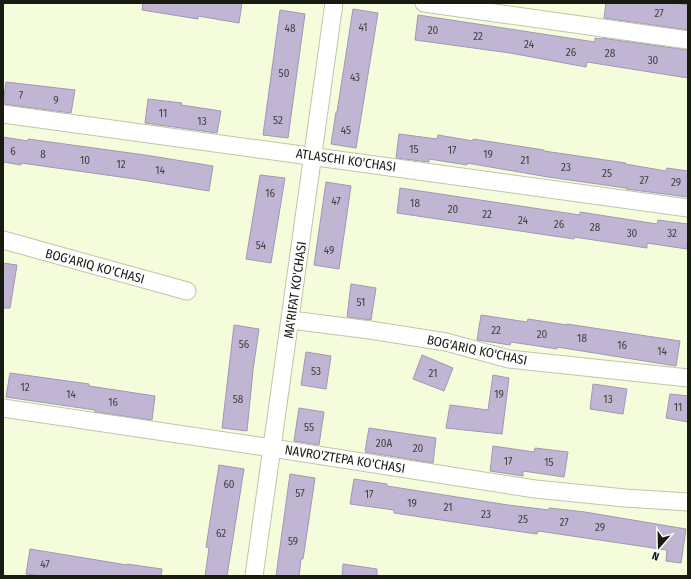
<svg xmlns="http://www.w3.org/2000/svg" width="691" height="579" font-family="'Fira Sans Condensed',sans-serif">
	<rect width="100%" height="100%" fill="#f5fcdc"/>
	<path fill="#c0b6d3" stroke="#a197b4" d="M143,3H242L239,23L198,16V19L142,10Z
		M606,3H673L688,5V30L604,18Z
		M353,9L378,13L356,148L331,144L336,112H337Z
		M280,10L305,14L288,138L263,135Z
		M418,15L595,42V38L601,39V38L688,50V78L587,62L586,67L510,53L415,40Z
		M6,82L75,90L71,113L3,104Z
		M148,99L182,103L181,105L221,111L217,133L145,123Z
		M399,134L437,139L438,135L473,141V139L544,150V151L626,163L625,164L666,171L667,168L688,171V197L626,189V188L548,177L467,163V165L429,159V162L396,158Z
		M3,137L28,141V139L145,155L213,166L209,191L135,179L21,163V165L3,162Z
		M260,175L285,178L271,263L246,259Z
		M326,182L351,186L339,269L314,265Z
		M400,188L580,215V212L657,224L658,220L688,224L687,249L647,243V248L574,237V239L397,213Z
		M3,263L17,265L10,308H3Z
		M351,284L376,288L371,320L347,317Z
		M481,315L527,322L528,319L567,325V324L680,341L676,366L557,347V349L511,342L510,345L478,340H477Z
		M234,325L259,329L253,370L247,431L222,428Z
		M306,352L331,356L326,389L301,385Z
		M422,355L453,368L444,391L413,379Z
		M10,373L89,384V386L155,396L152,420L95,412V410L6,397Z
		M493,375L509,378L502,434L446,428L450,405L488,410Z
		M593,384L627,389L623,414L590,409Z
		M670,394L688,396V422L666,418Z
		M299,408L324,412L319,445L294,441Z
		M369,428L436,438L433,463L365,452Z
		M493,446L534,452L535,448L568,452L564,477L523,471V476L490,471Z
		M219,465L244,469L227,576H205L209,548L206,547Z
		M290,474L315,478L308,526L303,559H301L299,576H276Z
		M354,479L387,484V486L508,505L549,510V508L585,512L686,529L681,563L666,561L667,550L538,531L537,534L501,529L394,513V510L350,504Z
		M30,549L127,565V564L162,569L161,576H41L26,574Z
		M343,564L377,569V576H342Z"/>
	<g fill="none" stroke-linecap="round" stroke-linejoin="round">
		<g stroke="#bfc6a7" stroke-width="19">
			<path id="minor" d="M424,3L688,40
				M3,114L688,208
				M3,240L187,291
				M291,320L370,330L446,342L509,359L688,378
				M3,408L272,448L535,489L625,498L688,502
				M254,576L334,3"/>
		</g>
		<use href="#minor" stroke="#fff" stroke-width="17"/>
	</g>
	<g text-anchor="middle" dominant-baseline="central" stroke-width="3" stroke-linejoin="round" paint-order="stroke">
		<g font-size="11" fill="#424240">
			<text x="659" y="13">27</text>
			<text x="363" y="27">41</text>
			<text x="290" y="28">48</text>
			<text x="433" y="30">20</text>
			<text x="478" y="36">22</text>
			<text x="529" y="44">24</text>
			<text x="571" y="52">26</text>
			<text x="610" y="53">28</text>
			<text x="653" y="60">30</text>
			<text x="284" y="73">50</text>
			<text x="355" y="77">43</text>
			<text x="21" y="95">7</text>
			<text x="56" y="100">9</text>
			<text x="163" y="113">11</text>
			<text x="278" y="120">52</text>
			<text x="202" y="121">13</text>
			<text x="346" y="130">45</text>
			<text x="414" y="149">15</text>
			<text x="452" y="150">17</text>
			<text x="13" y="151">6</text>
			<text x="43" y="154">8</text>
			<text x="488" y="154">19</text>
			<text x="85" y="160">10</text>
			<text x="525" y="160">21</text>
			<text x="121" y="164">12</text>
			<text x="566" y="167">23</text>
			<text x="160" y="170">14</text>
			<text x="607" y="173">25</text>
			<text x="644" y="180">27</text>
			<text x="676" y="182">29</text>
			<text x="270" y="193">16</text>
			<text x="336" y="201">47</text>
			<text x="415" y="203">18</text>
			<text x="453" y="209">20</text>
			<text x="487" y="214">22</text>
			<text x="523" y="220">24</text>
			<text x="559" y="224">26</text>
			<text x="595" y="227">28</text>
			<text x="632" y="233">30</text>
			<text x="672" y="233">32</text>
			<text x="261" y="245">54</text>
			<text x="329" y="250">49</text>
			<text x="361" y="302">51</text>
			<text x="496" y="330">22</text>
			<text x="542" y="334">20</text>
			<text x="582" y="338">18</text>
			<text x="244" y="344">56</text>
			<text x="622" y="345">16</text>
			<text x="662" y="351">14</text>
			<text x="316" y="371">53</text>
			<text x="433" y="373">21</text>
			<text x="25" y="387">12</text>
			<text x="71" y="394">14</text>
			<text x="499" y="394">19</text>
			<text x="238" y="399">58</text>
			<text x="608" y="399">13</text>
			<text x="113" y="402">16</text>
			<text x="678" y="407">11</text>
			<text x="309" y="427">55</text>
			<text x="384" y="443">20A</text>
			<text x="418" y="448">20</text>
			<text x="508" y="461">17</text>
			<text x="549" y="462">15</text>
			<text x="229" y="484">60</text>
			<text x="300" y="493">57</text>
			<text x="369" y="494">17</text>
			<text x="412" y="503">19</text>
			<text x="448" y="507">21</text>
			<text x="486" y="514">23</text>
			<text x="523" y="519">25</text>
			<text x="564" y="522">27</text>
			<text x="600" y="527">29</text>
			<text x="221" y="533">62</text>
			<text x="293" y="541">59</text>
			<text x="45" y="564">47</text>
		</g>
		<g font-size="13" fill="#181b0f" stroke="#fff">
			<text transform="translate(346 160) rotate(8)">ATLASCHI KO'CHASI</text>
			<text transform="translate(95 266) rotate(15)">BOG'ARIQ KO'CHASI</text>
			<text transform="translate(295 290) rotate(-82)">MA'RIFAT KO'CHASI</text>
			<text transform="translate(477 350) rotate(12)">BOG'ARIQ KO'CHASI</text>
			<text transform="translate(345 459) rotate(9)">NAVRO'ZTEPA KO'CHASI</text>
		</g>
	</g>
	<rect width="691" height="579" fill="none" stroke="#181b0f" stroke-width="8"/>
	<g transform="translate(659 547) rotate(200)" stroke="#ffffff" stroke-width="3" paint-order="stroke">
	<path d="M0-3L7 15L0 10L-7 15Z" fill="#181b0f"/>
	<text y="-6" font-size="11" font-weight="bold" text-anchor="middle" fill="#181b0f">N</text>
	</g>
</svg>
